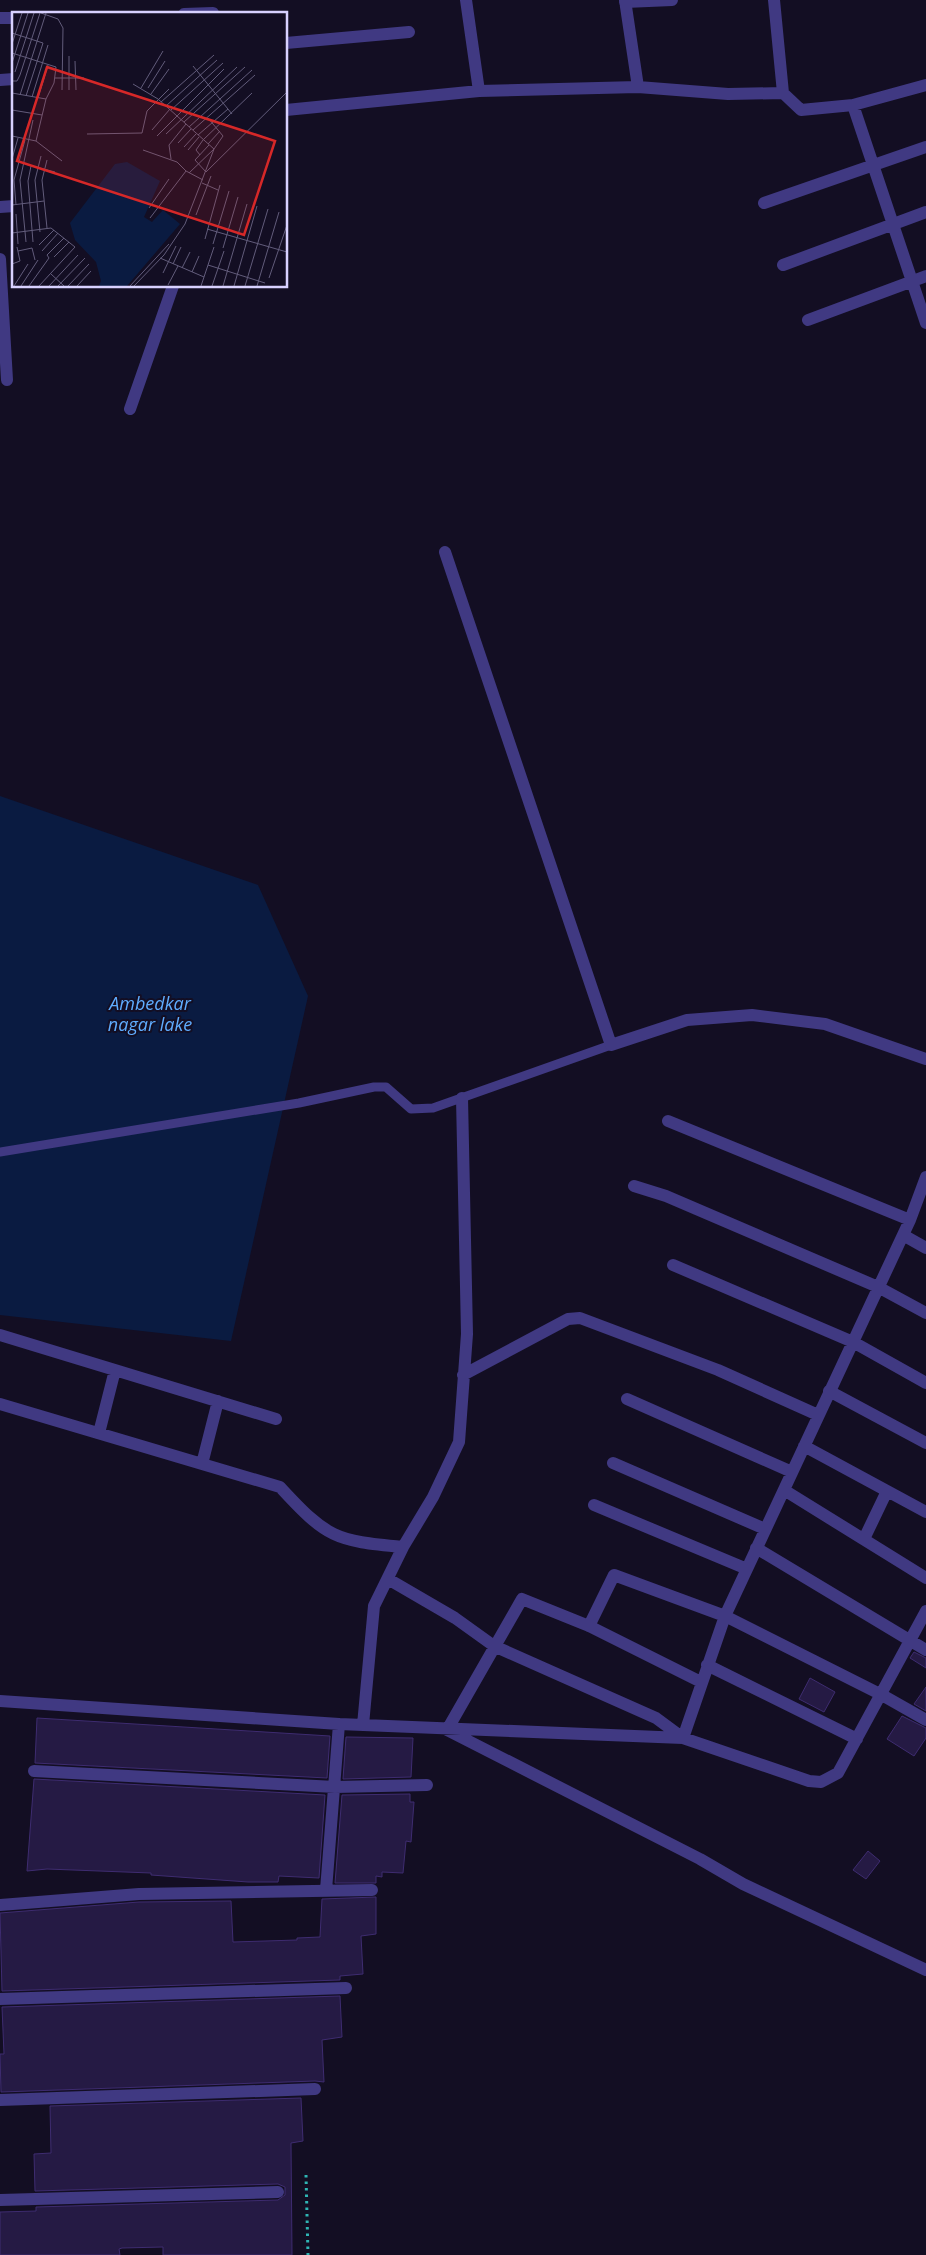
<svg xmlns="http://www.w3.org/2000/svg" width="926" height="2255" font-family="'Open Sans',sans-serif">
	<rect width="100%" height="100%" fill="#130e23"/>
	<path fill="#0a1b41" d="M0,796L258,885L308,996L231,1341L0,1315Z"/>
	<path fill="#251a44" stroke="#3e2c70" d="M914,1652L926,1658V1668L910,1658Z
		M810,1678L835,1692L824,1712L799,1699Z
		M926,1687V1711L914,1704Z
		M902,1716L926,1728V1738L914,1756L887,1739Z
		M37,1718L330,1736L327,1778L35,1763Z
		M346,1737L413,1738L411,1777L343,1779Z
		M34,1779L325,1795L319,1878L279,1876L278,1882H248L151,1875V1873L47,1869L27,1871Z
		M410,1794V1802H414L411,1842L406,1841L403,1873L382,1872V1877L376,1876V1883H335L342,1795Z
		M868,1851L880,1861L866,1879L853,1870Z
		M376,1897V1934L361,1936L363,1974L340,1976V1980L2,1991L0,1913L139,1902L231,1901L233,1942L297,1940V1938L320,1937L322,1899Z
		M340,1996L342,2037L322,2040L324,2082L315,2081L1,2092L0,2054H4L2,2007Z
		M301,2098L303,2141L291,2143L292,2255H163V2247L122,2248L119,2249L120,2255H0V2212L36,2211V2207L278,2200L285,2195V2187L278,2184L35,2191L34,2154L51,2153L50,2106Z"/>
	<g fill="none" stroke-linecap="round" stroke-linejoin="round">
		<path stroke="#2fb5b4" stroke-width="3" stroke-dasharray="2.5 4" stroke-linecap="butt" d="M306,2175L308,2255"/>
		<path stroke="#403982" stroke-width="9" d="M0,1152L299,1103L374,1087H386L411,1109L433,1108L611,1045"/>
		<path stroke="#403982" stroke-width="12" d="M466,0L479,91
			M625,0L638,87
			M774,0L783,93
			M625,2L672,0
			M184,14L213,13
			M0,18H14
			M286,43L409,32
			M0,80L14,79
			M853,105L926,323
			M286,110L479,91L638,87L728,94L783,93L801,110L853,105L926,85
			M764,203L926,147
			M0,207L14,206
			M0,259L7,380
			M783,265L926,212
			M808,320L926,276
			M130,409L173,286
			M445,552L611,1045L687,1020L752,1015L825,1024L926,1059
			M668,1121L910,1220
			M634,1186L666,1196L878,1287L926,1313
			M903,1235L926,1248
			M673,1265L853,1342L926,1383
			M0,1335L276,1419
			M463,1375L568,1319L580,1318L718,1370L818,1415
			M829,1391L926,1443
			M627,1399L792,1472
			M0,1404L280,1487C327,1538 335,1541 403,1547L374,1606L363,1725
			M99,1433L115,1370
			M804,1446L926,1512
			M613,1463L765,1529
			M202,1464L218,1401
			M784,1490L926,1578
			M594,1505L747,1569
			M864,1539L887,1491
			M403,1547L433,1497L459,1442L467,1334L462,1098
			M756,1548L926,1650
			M388,1579L455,1618L494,1646L656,1718L683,1738L725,1616L910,1220L926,1177
			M589,1626L614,1575L725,1616L882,1695L926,1720
			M707,1665L857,1739
			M701,1682L589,1626L522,1599L447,1730L700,1859L743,1884L926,1970
			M0,1701L339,1724L683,1738L809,1781L821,1782L838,1773L926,1611
			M34,1771L335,1787L427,1785
			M326,1890L339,1724
			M0,1905L139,1894L372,1890
			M0,1999L346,1988
			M0,2100L315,2089
			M0,2200L278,2192"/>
	</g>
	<g text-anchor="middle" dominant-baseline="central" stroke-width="4" stroke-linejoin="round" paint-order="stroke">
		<g font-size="18" font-style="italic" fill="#5facfe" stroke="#130e23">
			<text x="150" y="1003">Ambedkar<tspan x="150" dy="21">nagar lake</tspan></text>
		</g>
	</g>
	<g transform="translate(12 12)">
		<rect width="275" height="275" fill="#130e23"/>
		<path d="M115,150L148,169L132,205L140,210L151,198L168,212L115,274H87L89,269L84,250L63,228L58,211L103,152Z" fill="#0a1b41"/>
		<path fill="none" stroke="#625c7b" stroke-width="1" d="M29,1L46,7L51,16L50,78M0,21L31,31L14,84M0,32L10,1M0,41L44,55L42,71L34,87L24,129L0,124M57,44V78M63,49L64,78M0,51L16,1M181,54L220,102M3,60L22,1M43,66H72M0,69H5L8,63L28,1M121,72L146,87L202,137L177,161M129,76L151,39M136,76L153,49M0,81L34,87M139,82L157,57M8,83L34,1M20,85L36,33M26,86L36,53M149,90L202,43M154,94L205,48M0,98L30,103M159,98L211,51M172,110L233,55M177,115L240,58M140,118L158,97M181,118L243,63M75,122L130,121L135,99L157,77M154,122L225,55M186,123L216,97M145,124L212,57M24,129L50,149M166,131L179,117M196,132L208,119M197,133L183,148L194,160L275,80M172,135L184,122M131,138L165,150L174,159M176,138L187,125M188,143L184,138L191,128L240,81M0,147L6,126M159,147L157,133L174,112M35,148L30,168L35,216M13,152L43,160M19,154L16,169L21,230M190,171L206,178M0,193L32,189M4,193L2,168L13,128M137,196L157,167M4,202L6,232M184,203L199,164M138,206L174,159L191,168M195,217L275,240M28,220L23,168L29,144M0,221L39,216L63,235L27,274M193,227L208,173M14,230L8,168L21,108M201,232L217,179M27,233L42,218M211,236L226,185M6,239L20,236L23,248M30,239L46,221M42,245L57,230M148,246L192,265M0,252L8,249L5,235M161,252L169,235M196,253L253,271M170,256L178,240M180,260L187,244M151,261L164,234M39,262L52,274M257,266L275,213M156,273L166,254M2,274L16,252M9,274L26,248M17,274L37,246L35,243L52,226M37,274L66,243M46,274L73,246M56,274L77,252M65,274L79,259M118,274L157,232M122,274L152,243L173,212L202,137L211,124L196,106M189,274L202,235M200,274L212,239M211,274L235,192M222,274L245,194M233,274L256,197M245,274L267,200"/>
		<path fill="#d62828" fill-opacity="0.15" stroke="#d62828" stroke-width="2.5" d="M35,55L263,129L232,223L5,149Z"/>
		<rect width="275" height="275" fill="none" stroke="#d8d1ff" stroke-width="2.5"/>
	</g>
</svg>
